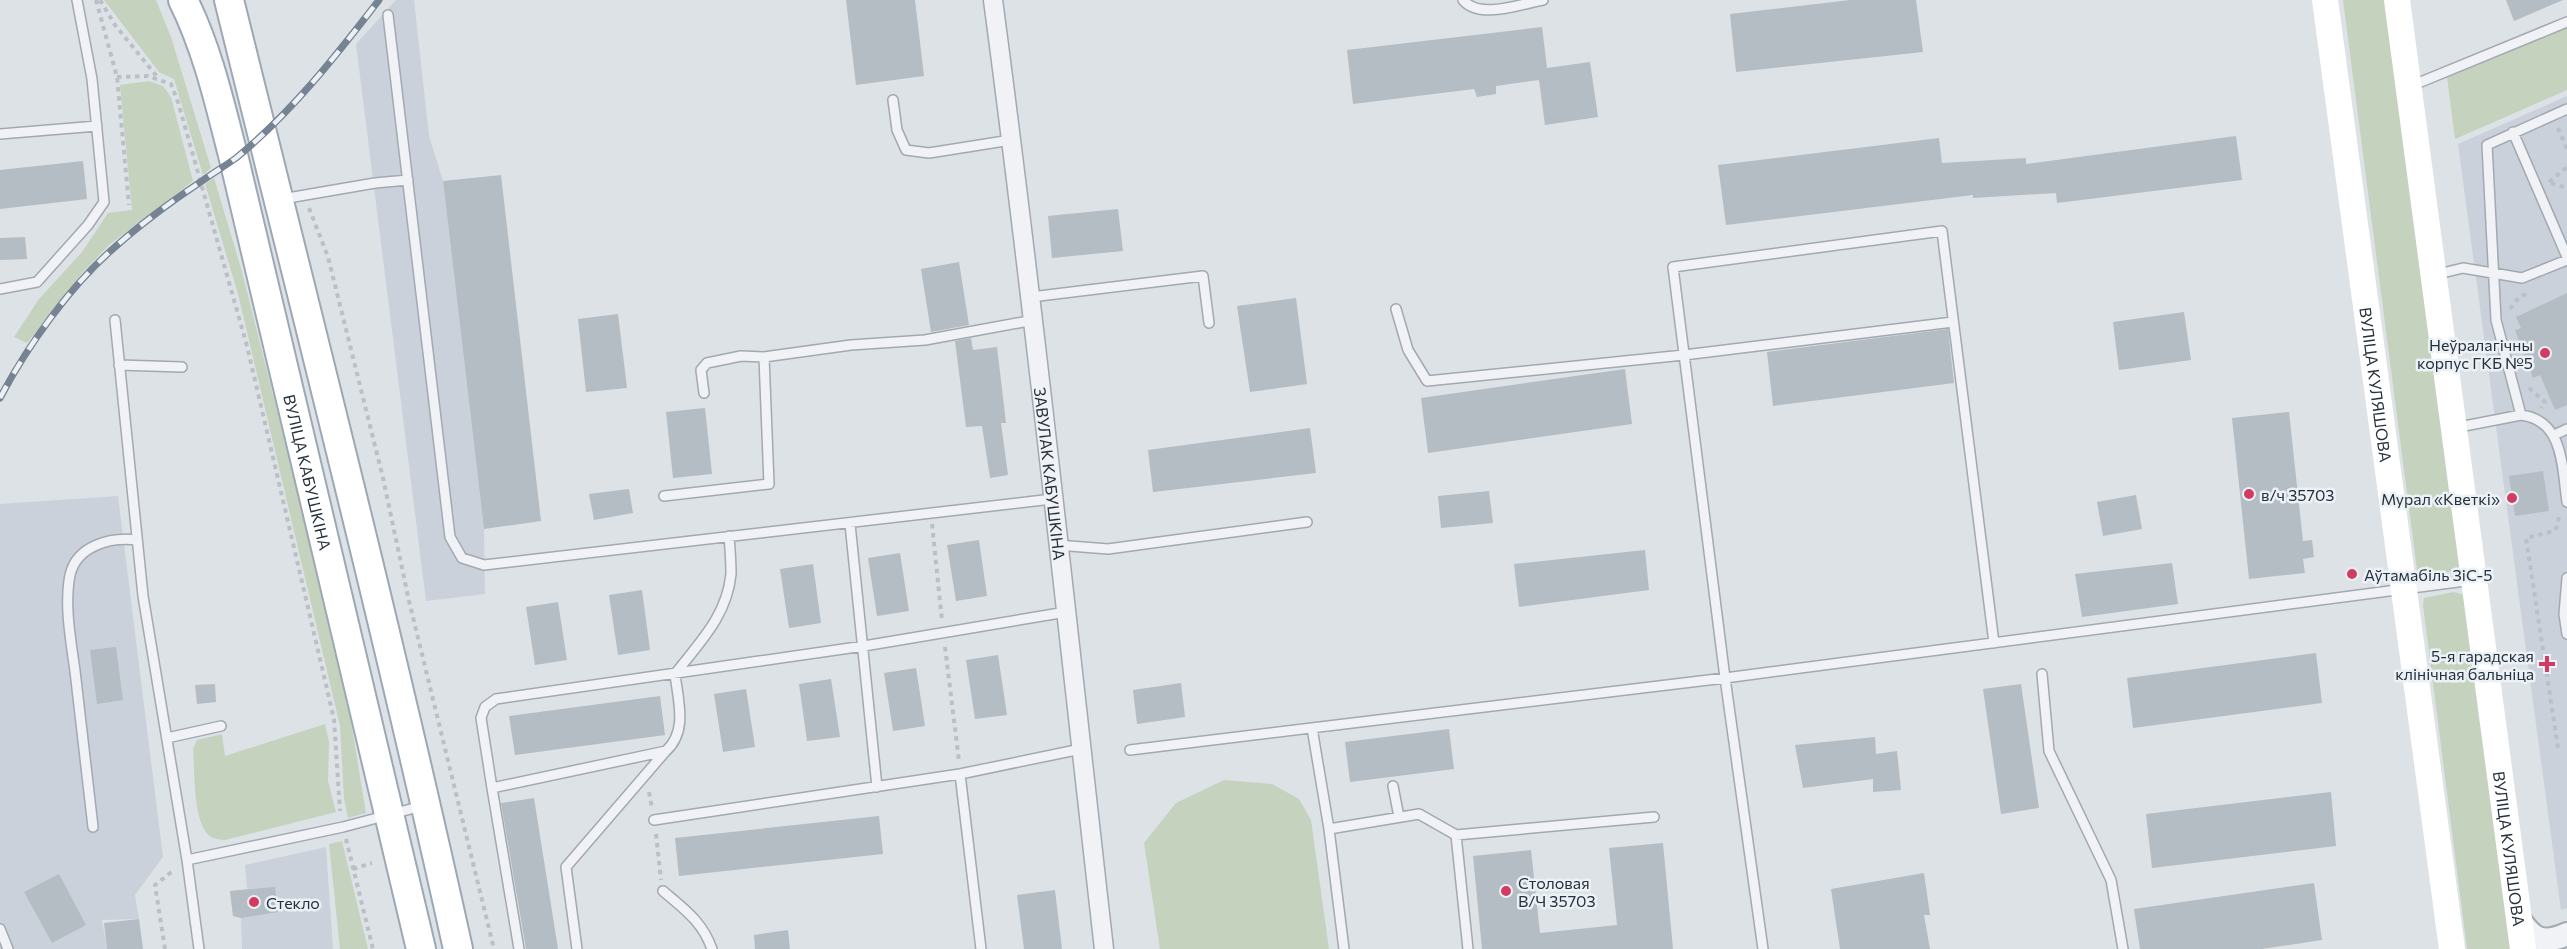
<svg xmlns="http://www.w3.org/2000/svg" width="2567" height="949" font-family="Commissioner,sans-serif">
	<rect width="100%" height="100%" fill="#dde2e7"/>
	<path fill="#cbd1da" d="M396,0H414L429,136L443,181L484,529L485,594L426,601L356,44Z
		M2567,96V908L2561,910L2458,144Z
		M118,496L163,857L135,895L139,919L102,920L107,949H0V504Z
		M326,847L333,949H242L241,918L233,916L230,891L247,889L245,865Z"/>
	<path fill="#c5d2be" d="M104,0H156L171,37L211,168L203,175L174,79L159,72Z
		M2343,0H2387L2460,566C2449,574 2429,579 2417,570Z
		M2567,28V90L2455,139L2447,77Z
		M149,81L163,86L171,97L193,181L109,245L82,273L27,343L14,337L39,299L82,252L108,213L132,210L120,85Z
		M214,178L241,268L286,446L351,722L366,813L348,818L344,799L340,726L238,294L205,184Z
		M2454,592L2462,594L2468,601L2513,949H2467L2423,605L2424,598Z
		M325,724L329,742L328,781L336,812L225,840C221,840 215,839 211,837C192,824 195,770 193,749L197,740L222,734L225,756Z
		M1224,780L1272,784L1299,799L1311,820L1329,949H1160L1144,843L1176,803Z
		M342,841L368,949H340L329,844Z"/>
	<path fill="#b4bcc4" d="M846,0H915L924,76L856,85Z
		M1850,0H1916L1923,52L1736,72L1730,14Z
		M2506,0H2563L2514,21Z
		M1542,27L1547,68L1590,62L1598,117L1545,125L1539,80L1496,86V94L1477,97L1474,89L1353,104L1347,50Z
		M2236,136L2242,180L2057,203L2056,193L1973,198V195L1726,225L1718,165L1939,138L1942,163L2026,158V164Z
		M83,161L87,199L0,209V170Z
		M501,175L541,521L484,529L443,181Z
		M1118,209L1123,251L1052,258L1048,216Z
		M25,237L27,259L0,260V238Z
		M959,262L969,325L931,332L921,269Z
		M2567,293V405L2555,410L2540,375L2533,378L2515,330L2521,328L2516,317Z
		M1296,298L1307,384L1250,392L1237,306Z
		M2184,312L2191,360L2119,370L2113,322Z
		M618,314L627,388L586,392L578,319Z
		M1948,329L1954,383L1773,406L1767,352Z
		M971,338L973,350L997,347L1006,423H1001L1008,475L990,478L982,426L966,427L955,341Z
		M1625,369L1632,424L1428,453L1421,398Z
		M705,408L712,474L673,478L666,412Z
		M2289,412L2303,541L2312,540L2314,557L2303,559L2305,573L2249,579L2232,418Z
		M1310,428L1316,473L1153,492L1148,450Z
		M2543,471L2549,511L2515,516L2509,476Z
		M629,489L633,513L594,520L589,494Z
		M1489,491L1493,523L1441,528L1438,496Z
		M2136,495L2142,529L2103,536L2097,502Z
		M979,540L987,596L956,601L947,545Z
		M1645,550L1649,590L1519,607L1514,564Z
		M900,553L909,611L877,616L868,558Z
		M2172,563L2178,604L2082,617L2075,574Z
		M813,564L821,623L789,628L780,569Z
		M642,590L650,650L618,655L609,595Z
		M558,602L567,660L535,665L526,607Z
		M116,647L123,700L97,704L90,650Z
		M2316,653L2322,703L2133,728L2127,678Z
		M998,655L1007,715L975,719L966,660Z
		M916,668L925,726L893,731L884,673Z
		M831,679L840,737L807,741L799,684Z
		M1181,683L1185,717L1137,724L1133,690Z
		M215,684L216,702L197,704L195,685Z
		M2021,684L2039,808L2001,814L1983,689Z
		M746,689L755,747L723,752L714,694Z
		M660,696L665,735L515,755L509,716Z
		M1449,729L1454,769L1350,782L1345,742Z
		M1875,737L1876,754L1897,751L1901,790L1873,792V779L1803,788L1795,745Z
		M2331,792L2336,846L2152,868L2146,814Z
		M534,798L558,949H526L501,803Z
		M879,816L883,854L679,876L675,838Z
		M1663,843L1673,949H1482L1473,856L1531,850L1540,933L1617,925L1609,848Z
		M1924,873L1930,915H1924L1930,949H1840L1831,889Z
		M59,874L86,925L52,943L24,892Z
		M2314,883L2322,940L2262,949H2140L2134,909Z
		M275,887L278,912L241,918L233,916L230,891Z
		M1055,890L1062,949H1024L1017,895Z
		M139,919L143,949H107L104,923Z
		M788,930L790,949H755L754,935Z"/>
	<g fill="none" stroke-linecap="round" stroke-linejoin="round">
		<g stroke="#a2a9b1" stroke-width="12">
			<path id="service" d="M1463,0C1480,20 1520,4 1543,0
				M388,15L450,537L462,558L484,565L1052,499
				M2411,86L2567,22
				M893,100L897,130L906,150L929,153L1011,140
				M2513,132L2567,257
				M0,134L97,126
				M282,199L375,183L408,180
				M2434,275L2463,268L2522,278L2567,260
				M0,289L37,282L88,225L104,202L92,79L77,0
				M1031,297L1203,276L1209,323
				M1396,309L1408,350L1427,381L1684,355L1953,322
				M115,320L143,596L187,860L199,949
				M119,365L182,367
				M704,393L701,370L707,363L741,356L764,357L851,345L925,340L1034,320
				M2521,415L2496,320L2487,145L2567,109
				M2454,428L2521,415C2564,420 2562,468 2567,502
				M2554,435L2567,429
				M664,496L769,484L764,357
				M850,524L877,787
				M1057,545L1108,549L1307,522
				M2564,614L2567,578
				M2567,614H2564L2567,634
				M2042,674L2049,751L2111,880L2123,949
				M1312,728L1329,829L1344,949
				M167,738L221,726
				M1130,750L1725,678L2473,580
				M960,774L981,949
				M1393,786L1399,817
				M492,788L481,718L485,707L496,699L864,646L1066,612
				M654,820L960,774L1081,749
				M93,827C87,775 81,723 75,671C71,641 64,606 70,575C77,545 111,537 137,540
				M1329,829L1419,814L1456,835L1654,817
				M1456,835L1468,949
				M187,860L343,827L422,806
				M663,891C684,909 702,921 712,949
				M0,929L8,949
				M519,949L492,788L666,751C688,731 678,701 675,674C699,643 727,616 731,574C731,562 730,548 729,536
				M577,949L566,867L665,752
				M1763,949L1725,678L1673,267L1942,231L1994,643"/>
		</g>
		<g stroke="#a2a9b1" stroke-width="21">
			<g id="minor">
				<path id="s1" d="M993,0C1035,316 1068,633 1104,949"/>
			</g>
		</g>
		<g stroke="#a2a9b1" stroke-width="26">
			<path id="tertiary" d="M2520,920C2534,941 2544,944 2567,934"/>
		</g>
		<g stroke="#9ca8b4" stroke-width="32">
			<g id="primary">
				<path id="s4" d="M183,0C208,50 220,105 234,159L421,949"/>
				<path d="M229,0C307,316 388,631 458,949"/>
			</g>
		</g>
		<path stroke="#bbc0c6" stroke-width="4" stroke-dasharray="4.5 4.5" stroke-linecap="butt" d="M96,0L117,77L129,205
			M100,0L115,25L159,79
			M117,77L148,76L171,84L178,102L247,346L334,719L340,811
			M2558,128L2567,149
			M2549,182L2567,167
			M2551,183L2567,188
			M309,208L328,257L383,478L409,601L494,949
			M2510,309L2519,297L2528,293
			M2529,388L2545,402L2541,408
			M932,524L942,621
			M945,647L959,761
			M2558,748L2526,538L2554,531L2558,525L2559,514
			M649,792L652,808
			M656,834L661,880
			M346,839L373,949
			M353,869L372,863
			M165,949L155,885L174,870"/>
		<use href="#service" stroke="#f0f2f6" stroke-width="9"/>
		<use href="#minor" stroke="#f0f2f6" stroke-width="18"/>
		<use href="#tertiary" stroke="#f0f2f6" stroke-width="22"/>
		<g stroke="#fff" stroke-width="26">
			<path id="s2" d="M2325,0L2452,949"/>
			<path id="s3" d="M2397,0C2437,317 2482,633 2523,949"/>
		</g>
		<use href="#primary" stroke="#fff" stroke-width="28"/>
		<g stroke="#768392" stroke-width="7">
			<path id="rail" d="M0,398C28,345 70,286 115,247C142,223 172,201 202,181C213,173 225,166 236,158C292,112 335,57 379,0"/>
		</g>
		<use href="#rail" stroke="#ecf1f5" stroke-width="4.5" stroke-dasharray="14" stroke-linecap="butt"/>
	</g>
	<g fill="#d23c62" stroke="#ecf1f5" stroke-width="2">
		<circle cx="2545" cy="353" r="6"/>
		<circle cx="2249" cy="494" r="6"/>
		<circle cx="2512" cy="498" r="6"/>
		<circle cx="2352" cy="574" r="6"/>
		<path d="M2544 655h6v6h6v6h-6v6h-6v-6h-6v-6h6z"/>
		<circle cx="1506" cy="891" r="6"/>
		<circle cx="254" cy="902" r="6"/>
	</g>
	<g text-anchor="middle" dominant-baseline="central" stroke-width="5" stroke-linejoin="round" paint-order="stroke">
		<g font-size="16" fill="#26313e" stroke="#ecf1f5" text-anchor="start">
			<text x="2533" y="344" text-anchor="end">Неўралагічны<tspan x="2533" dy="18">корпус ГКБ №5</tspan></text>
			<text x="2261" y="494">в/ч 35703</text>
			<text x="2500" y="498" text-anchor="end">Мурал «Кветкі»</text>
			<text x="2364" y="574">Аўтамабіль ЗіС-5</text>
			<text x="2534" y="655" text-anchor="end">5-я гарадская<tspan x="2534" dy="18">клінічная бальніца</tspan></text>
			<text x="1518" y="882">Столовая<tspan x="1518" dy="18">В/Ч 35703</tspan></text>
			<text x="266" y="902">Стекло</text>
		</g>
		<g font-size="16" fill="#26313e" stroke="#ecf1f5">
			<text stroke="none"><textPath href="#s2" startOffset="388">ВУЛІЦА КУЛЯШОВА</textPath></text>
			<text stroke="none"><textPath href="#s4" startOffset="489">ВУЛІЦА КАБУШКІНА</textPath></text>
			<text stroke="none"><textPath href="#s1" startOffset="477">ЗАВУЛАК КАБУШКІНА</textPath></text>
			<text stroke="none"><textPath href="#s3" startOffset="856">ВУЛІЦА КУЛЯШОВА</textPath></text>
		</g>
	</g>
</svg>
